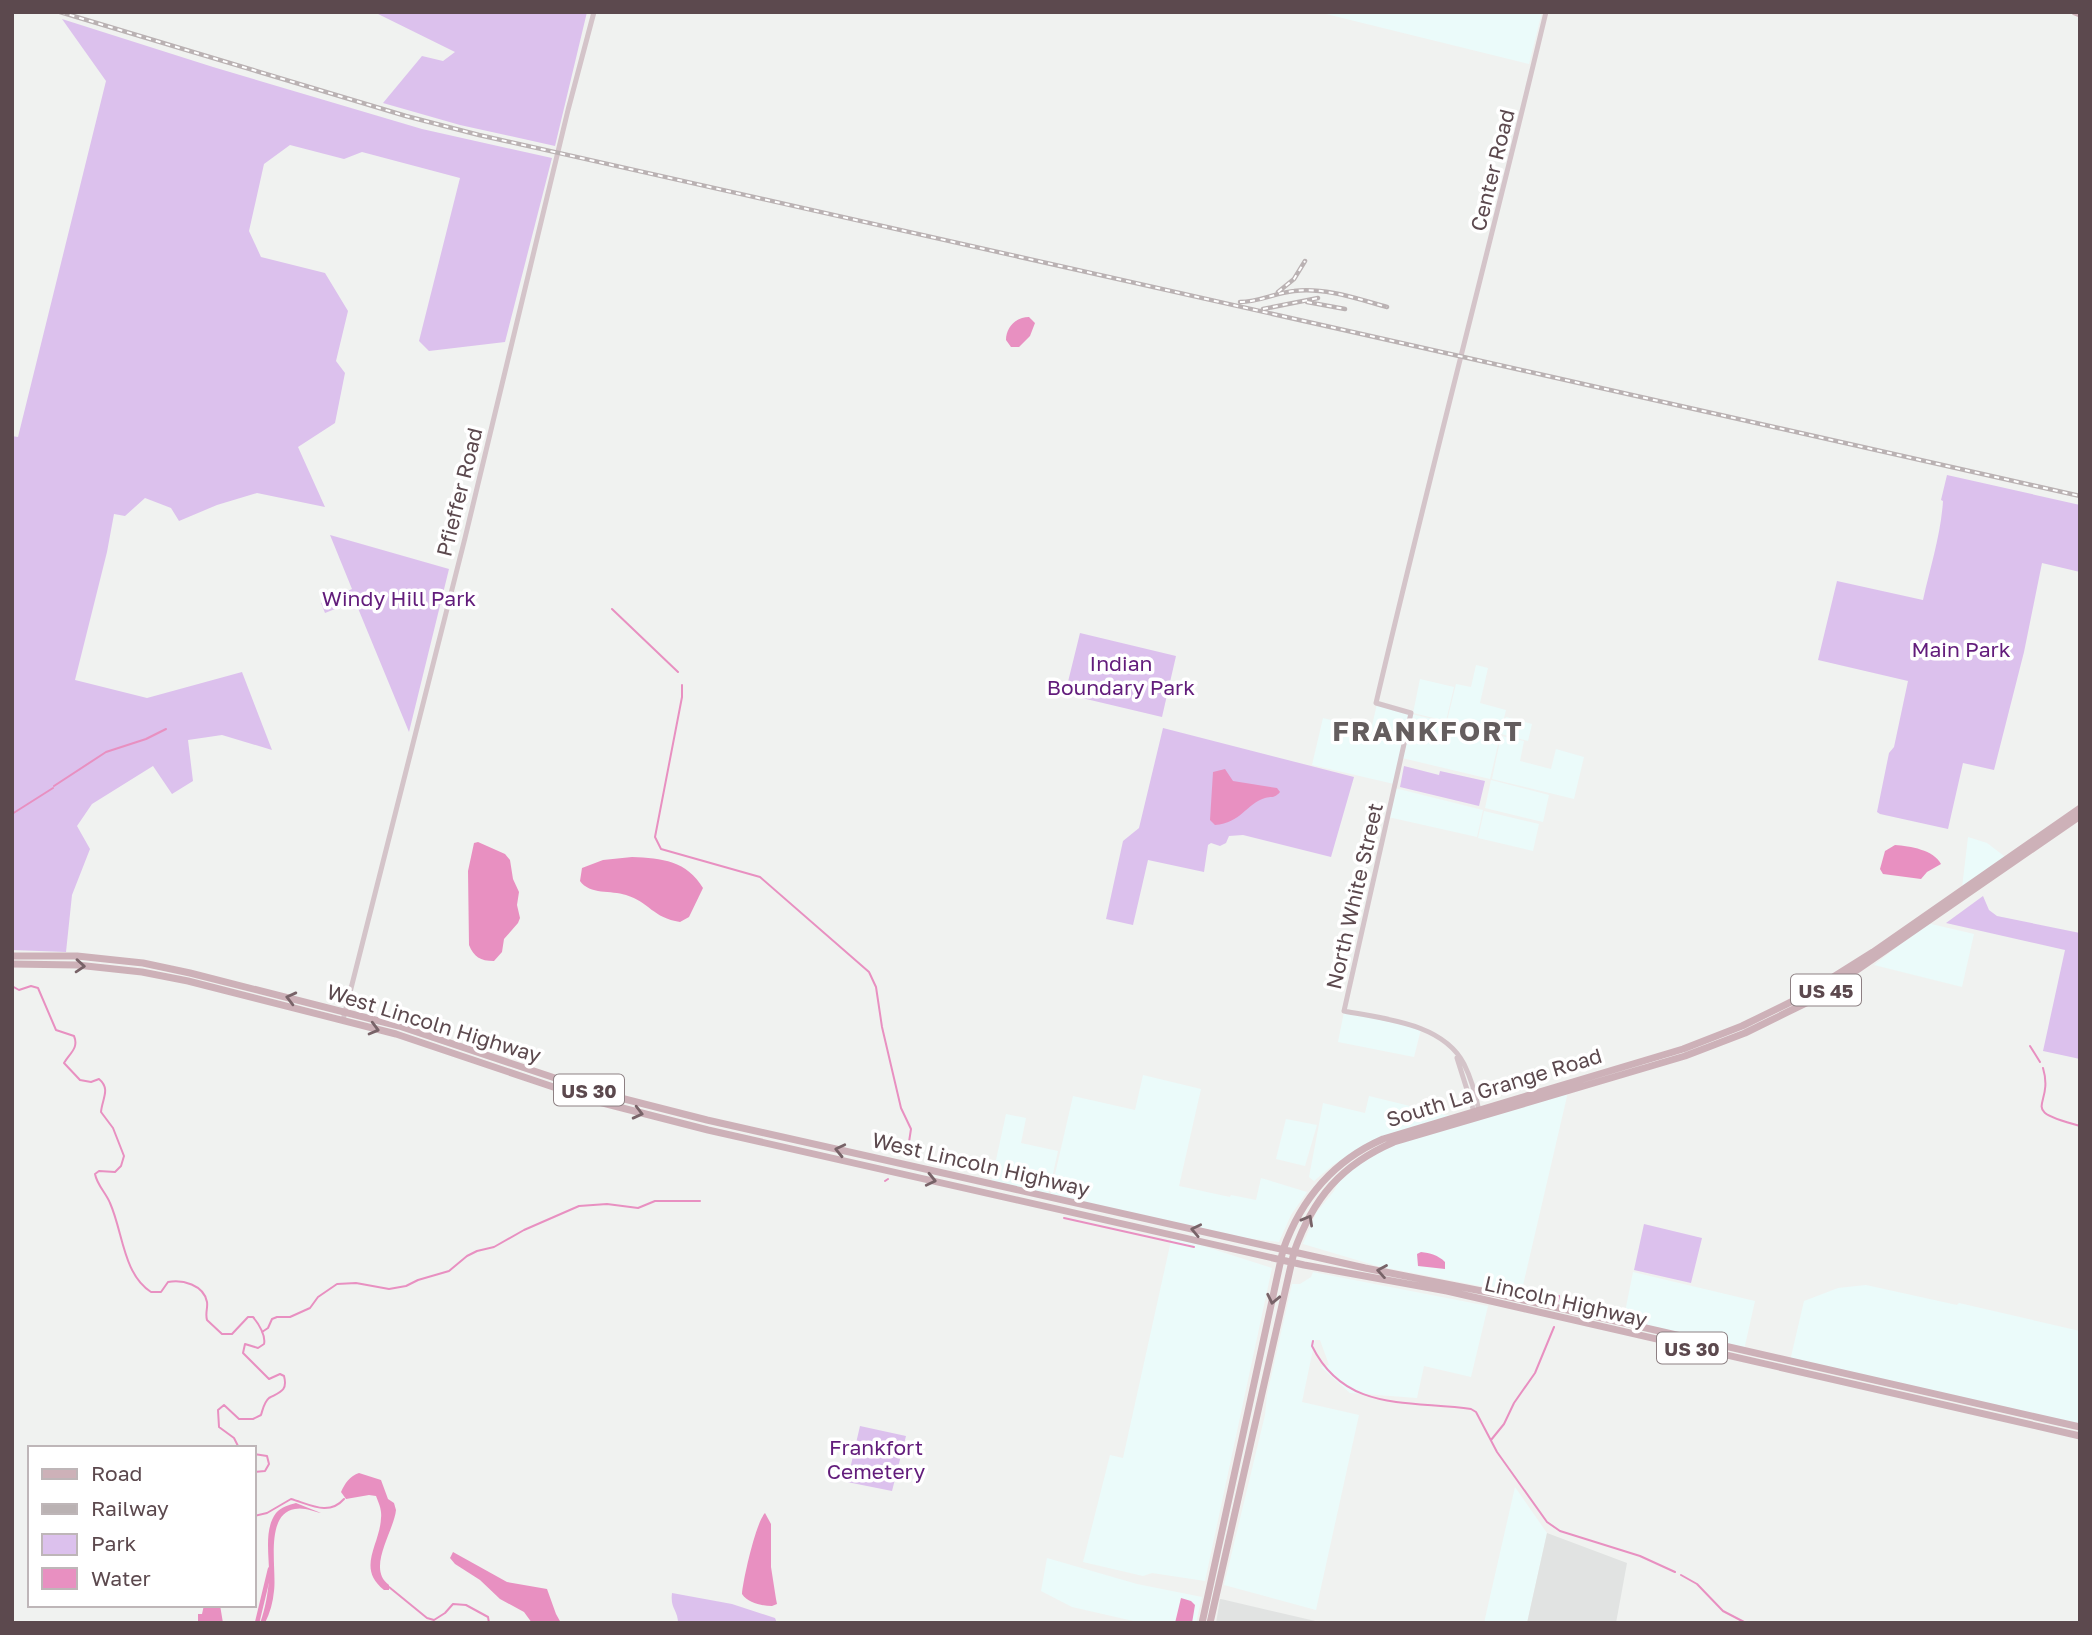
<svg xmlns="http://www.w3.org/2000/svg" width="2092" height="1635" font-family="'Golos Text',sans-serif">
	<rect width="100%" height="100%" fill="#f0f2f0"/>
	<path fill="#ebfbfa" d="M1318,12H1542L1529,64Z
		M1476,665L1488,668L1480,703L1506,710L1500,734L1447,721L1456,684L1471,687Z
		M1420,679L1454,687L1446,721L1413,713Z
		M1377,704L1410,714L1394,784L1312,765L1323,718L1371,730Z
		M1412,714L1500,736L1490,779L1402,758Z
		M1506,717L1532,724L1528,741L1501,734Z
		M1501,736L1524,741L1520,761L1551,769L1556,749L1584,757L1574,799L1492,779Z
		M1491,780L1549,795L1543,822L1485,808Z
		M1395,788L1483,810L1477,837L1388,817Z
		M1484,811L1539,824L1533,851L1478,838Z
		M1968,837L1987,843L2008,859L1962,888Z
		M1927,923L1974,934L1962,987L1874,965Z
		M1344,1012L1421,1029L1414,1057L1338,1042Z
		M1143,1075L1201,1089L1179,1186L1230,1197L1231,1195L1256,1200L1261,1178L1307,1192L1291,1215L1279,1242L1222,1235L1050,1196L1073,1096L1135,1110Z
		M1568,1092L1521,1294L1377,1266L1303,1244L1316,1213L1334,1191L1341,1176L1363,1160L1403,1141Z
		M1369,1096L1455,1117L1364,1147L1333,1165L1314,1181L1309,1177L1323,1103L1365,1113Z
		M1006,1114L1026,1118L1021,1143L1058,1151L1048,1196L991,1183Z
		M1286,1119L1317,1125L1305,1166L1276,1159Z
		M1172,1236L1272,1268L1205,1581L1152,1573L1143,1576L1083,1562L1110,1455L1123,1458Z
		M1313,1272L1488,1306L1471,1377L1424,1366L1417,1398L1350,1393L1321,1367L1329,1365L1320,1340H1315L1302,1402L1359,1415L1316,1610L1224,1585L1265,1415L1267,1395L1292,1284H1300L1311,1277Z
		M1633,1272L1755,1301L1744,1350L1623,1322Z
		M1866,1285L1957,1305L1959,1303L2080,1331V1425L1790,1361L1804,1301L1838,1288Z
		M1515,1487L1547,1533L1527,1623H1484Z
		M1047,1558L1137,1584L1202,1597L1196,1623H1142L1072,1607L1041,1591Z"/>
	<path fill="#e1e3e2" d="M1547,1533L1627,1563L1616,1623H1527Z
		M1220,1599H1221L1324,1623H1216Z"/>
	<path fill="#dcc1ed" d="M374,12H587L555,146L460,125L383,103L422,56L443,61L455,52Z
		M62,19L213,67L422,129L552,158L505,342L429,351L419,341L460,178L362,152L344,159L290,145L264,164L249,231L261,257L325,273L348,311L336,361L345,373L335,423L298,447L325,507L257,493L217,505L179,521L171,508L145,498L125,516L114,514L107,552L75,680L147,698L242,672L272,750L222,735L188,740L193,781L172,794L153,766L92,804L77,826L90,849L72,895L66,952L12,950V436L18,437L106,81Z
		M1947,475L2080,505V572L2042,563L2024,652L1994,770L1963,763L1948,829L1880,814L1877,812L1889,753L1894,747L1908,681L1818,660L1837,581L1923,600C1930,568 1941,534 1943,501L1941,500Z
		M330,535L449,569L409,732L355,601L325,613L321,603L352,589Z
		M1080,633L1176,656L1162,717L1065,694Z
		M1163,728L1354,777L1331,857L1243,835L1229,836L1226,843L1220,846L1211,843L1208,845L1204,872L1148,860L1133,925L1106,919L1123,841L1139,828Z
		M1404,766L1439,775L1440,771L1485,781L1479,806L1400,787Z
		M1983,896L1989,910L1997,916L2080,933V1059L2043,1051L2065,950L1946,923Z
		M1644,1224L1702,1238L1691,1283L1634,1270Z
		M860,1426L906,1436L892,1491L847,1482Z
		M672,1593L732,1604L775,1618L777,1623H678C678,1610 670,1609 672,1593Z"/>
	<path fill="#e890c1" d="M1029,317L1035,323L1030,336L1019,347H1011L1006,340C1006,327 1016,317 1029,317Z
		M1225,769L1233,781L1277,788L1280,792C1274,799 1272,796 1265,798C1246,804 1241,823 1215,825L1210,820L1213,772Z
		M478,842L505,854L510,860L513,879L519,892L517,905L520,918L518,923L504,939L502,952L494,961C480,961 474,957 469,945L468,871L474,843Z
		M1895,845C1910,846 1934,850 1941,864L1927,872L1921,879L1883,874L1880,869L1885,851Z
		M632,857C662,858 687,861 703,888L689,917L680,922C653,918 649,902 626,895C611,890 590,895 580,881L582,868L603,860Z
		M1421,1252C1430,1253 1438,1255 1445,1262V1269L1418,1266L1417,1254Z
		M359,1473L381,1480L388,1499L394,1503L396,1510C394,1531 366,1569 389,1585V1590H384C356,1568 380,1545 381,1518C382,1510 379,1504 376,1496L369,1495L346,1499L341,1492C345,1483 350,1476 359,1473Z
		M296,1503L321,1513C313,1511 303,1507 295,1509C264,1514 277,1569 274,1591C273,1602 270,1613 265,1623H260C265,1610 268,1593 269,1579C270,1559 263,1530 276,1513C281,1507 289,1505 296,1503Z
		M765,1513L771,1524V1567L776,1599L777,1604L772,1606C762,1606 748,1603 742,1594C743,1580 756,1522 765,1513Z
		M453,1552L507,1582L547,1589L556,1614L561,1623H532L524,1612L500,1599L480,1580L455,1564L450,1558Z
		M1181,1598L1191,1601L1195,1605L1192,1623H1175Z
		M204,1605H220L223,1623H198V1614H202Z"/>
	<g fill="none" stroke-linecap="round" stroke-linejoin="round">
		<path stroke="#e890c1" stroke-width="2" d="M612,609L678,672
			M682,685V697L655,837L661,849L760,877L869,972L876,987L882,1027L901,1108L911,1129L907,1155
			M54,786L106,752L146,739L166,729
			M12,814L53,788
			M12,986L19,990L31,986L38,988L56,1030L74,1036C79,1048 70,1053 64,1063L80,1080L91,1082L99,1079C111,1089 102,1099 101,1112L113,1128L124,1156L121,1166L115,1172L99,1171L95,1174C97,1185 106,1193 110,1203C123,1232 123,1274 151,1292H161L168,1282C182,1279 204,1285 207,1302C208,1308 205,1313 207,1320L222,1334H232L248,1317H253C259,1324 266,1336 264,1344L258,1348L245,1344L243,1353L269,1379L280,1374L284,1376C288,1391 280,1392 269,1398C264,1402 263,1409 261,1415L253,1419H239L224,1405L218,1410L219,1427L234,1438L239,1448
			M2030,1046L2040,1062
			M2043,1068C2055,1108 2015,1109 2080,1126
			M885,1181L888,1179
			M1064,1218L1194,1247
			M1558,1301L1559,1296
			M262,1332L268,1328L272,1319L277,1317H290L310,1308L318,1297L337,1284L356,1283L389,1289L406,1286L418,1280L449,1271L467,1256L477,1251L494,1247L524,1230L579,1206L607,1204L638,1208L655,1201H700
			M1313,1341L1312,1346C1345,1413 1409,1400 1471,1409L1476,1412L1497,1452L1547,1522L1560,1531L1640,1556L1675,1572
			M1491,1440L1504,1424L1514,1403L1535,1373L1554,1327
			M254,1454L267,1456L269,1464L265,1471L254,1472
			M254,1516L267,1513L291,1499C311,1505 329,1516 344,1499
			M1681,1575L1697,1584L1723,1611L1746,1623
			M389,1587L427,1618L434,1620L445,1613L453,1604L466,1605L488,1617L489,1623"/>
		<path stroke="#e890c1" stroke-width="4.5" d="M257,1623L270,1569"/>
		<path stroke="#d4c4c9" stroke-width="5" d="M343,1020L465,538L568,110L594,12
			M1457,1058L1475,1115
			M1479,1111C1476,1096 1471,1078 1464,1064C1443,1023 1384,1019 1344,1011L1411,713L1376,703C1430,472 1491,243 1546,12"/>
		<path stroke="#cdb1b8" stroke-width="7" d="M2075,12L2080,14
			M12,956H77L143,963L190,973L399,1026L597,1092L707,1120L1365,1268L1497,1294L2080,1427
			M12,964L77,965L142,972L188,981L396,1034L595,1101L708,1130L1304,1265L1447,1291L2080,1436
			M1202,1623L1283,1250C1301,1199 1333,1161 1383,1139L1683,1049L1742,1026L1803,996L1873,952L2080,808
			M1210,1623L1294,1252C1313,1198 1341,1165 1394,1142L1685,1056L1745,1033L1808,1002L1854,972L2080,816"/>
		<g stroke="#bab2b3" stroke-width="4.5">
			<path id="rail" d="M60,12L406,116L479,135L2080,496
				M1278,292L1294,279L1305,261
				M1240,302C1259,302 1275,293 1294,291C1324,287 1358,299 1387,307
				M1307,302L1345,309
				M1263,309L1318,298"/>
		</g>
		<use href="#rail" stroke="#fff" stroke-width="2" stroke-dasharray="5" stroke-linecap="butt"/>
	</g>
	<defs><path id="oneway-chevron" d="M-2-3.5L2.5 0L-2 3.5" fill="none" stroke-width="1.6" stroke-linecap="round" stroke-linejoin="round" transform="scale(1.75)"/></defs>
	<g stroke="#786368">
		<use href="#oneway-chevron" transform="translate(80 966) rotate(4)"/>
		<use href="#oneway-chevron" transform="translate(291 998) rotate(-166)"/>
		<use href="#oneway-chevron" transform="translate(374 1029) rotate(15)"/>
		<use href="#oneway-chevron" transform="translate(638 1113) rotate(14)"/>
		<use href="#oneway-chevron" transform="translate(840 1150) rotate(-167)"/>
		<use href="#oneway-chevron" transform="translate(931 1180) rotate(13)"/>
		<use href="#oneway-chevron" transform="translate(1308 1220) rotate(-61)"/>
		<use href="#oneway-chevron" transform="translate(1196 1230) rotate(-168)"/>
		<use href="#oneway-chevron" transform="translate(1382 1271) rotate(-170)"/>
		<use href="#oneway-chevron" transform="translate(1273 1299) rotate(102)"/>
	</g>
	<g text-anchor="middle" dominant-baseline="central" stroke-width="7" stroke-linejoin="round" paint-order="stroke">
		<g fill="#fff" stroke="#8d8083" stroke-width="2">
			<rect x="1791" y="974.5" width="70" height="31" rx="5"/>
			<rect x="554" y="1074.5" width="70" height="31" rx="5"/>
			<rect x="1657" y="1332.5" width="70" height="31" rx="5"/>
		</g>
		<g font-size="19" font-weight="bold" fill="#5c494e">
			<text x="1826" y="990">US 45</text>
			<text x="589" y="1090">US 30</text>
			<text x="1692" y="1348">US 30</text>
		</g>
		<g font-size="21" fill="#5c494e" stroke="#fff">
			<text transform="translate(1492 170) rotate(-76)">Center Road</text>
			<text transform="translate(459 492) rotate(-76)">Pfieffer Road</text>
			<text transform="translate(1354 896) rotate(-77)">North White Street</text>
			<text transform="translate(434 1023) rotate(17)">West Lincoln Highway</text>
			<text transform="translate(1494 1087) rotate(-17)">South La Grange Road</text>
			<text transform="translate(981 1164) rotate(13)">West Lincoln Highway</text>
			<text transform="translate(1566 1301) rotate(13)">Lincoln Highway</text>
		</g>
		<g font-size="21" fill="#621c7b" stroke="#fff">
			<text x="399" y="598">Windy Hill Park</text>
			<text x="1961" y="649">Main Park</text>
			<text x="1121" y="663">Indian<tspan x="1121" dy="24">Boundary Park</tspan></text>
			<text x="876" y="1447">Frankfort<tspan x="876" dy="24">Cemetery</tspan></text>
		</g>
		<g font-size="28" font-weight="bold" letter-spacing="2" fill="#645d5e" stroke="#fff">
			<text x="1428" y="730">FRANKFORT</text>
		</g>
	</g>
	<rect width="2092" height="1635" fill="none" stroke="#5c494e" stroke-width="28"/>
	<rect x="28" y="1446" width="228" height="161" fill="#ffffff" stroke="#beb6b8" stroke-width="2"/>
	<rect x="42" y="1469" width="35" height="10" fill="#cdb1b8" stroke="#beb6b8" stroke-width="2"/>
	<text x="91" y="1481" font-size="21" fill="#5c494e">Road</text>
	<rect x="42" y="1504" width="35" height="10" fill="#bab2b3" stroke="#beb6b8" stroke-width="2"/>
	<text x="91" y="1516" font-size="21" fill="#5c494e">Railway</text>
	<rect x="42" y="1534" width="35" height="21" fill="#dcc1ed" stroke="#beb6b8" stroke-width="2"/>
	<text x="91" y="1551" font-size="21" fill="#5c494e">Park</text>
	<rect x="42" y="1568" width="35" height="21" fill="#e890c1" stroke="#beb6b8" stroke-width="2"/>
	<text x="91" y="1586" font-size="21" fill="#5c494e">Water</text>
</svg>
